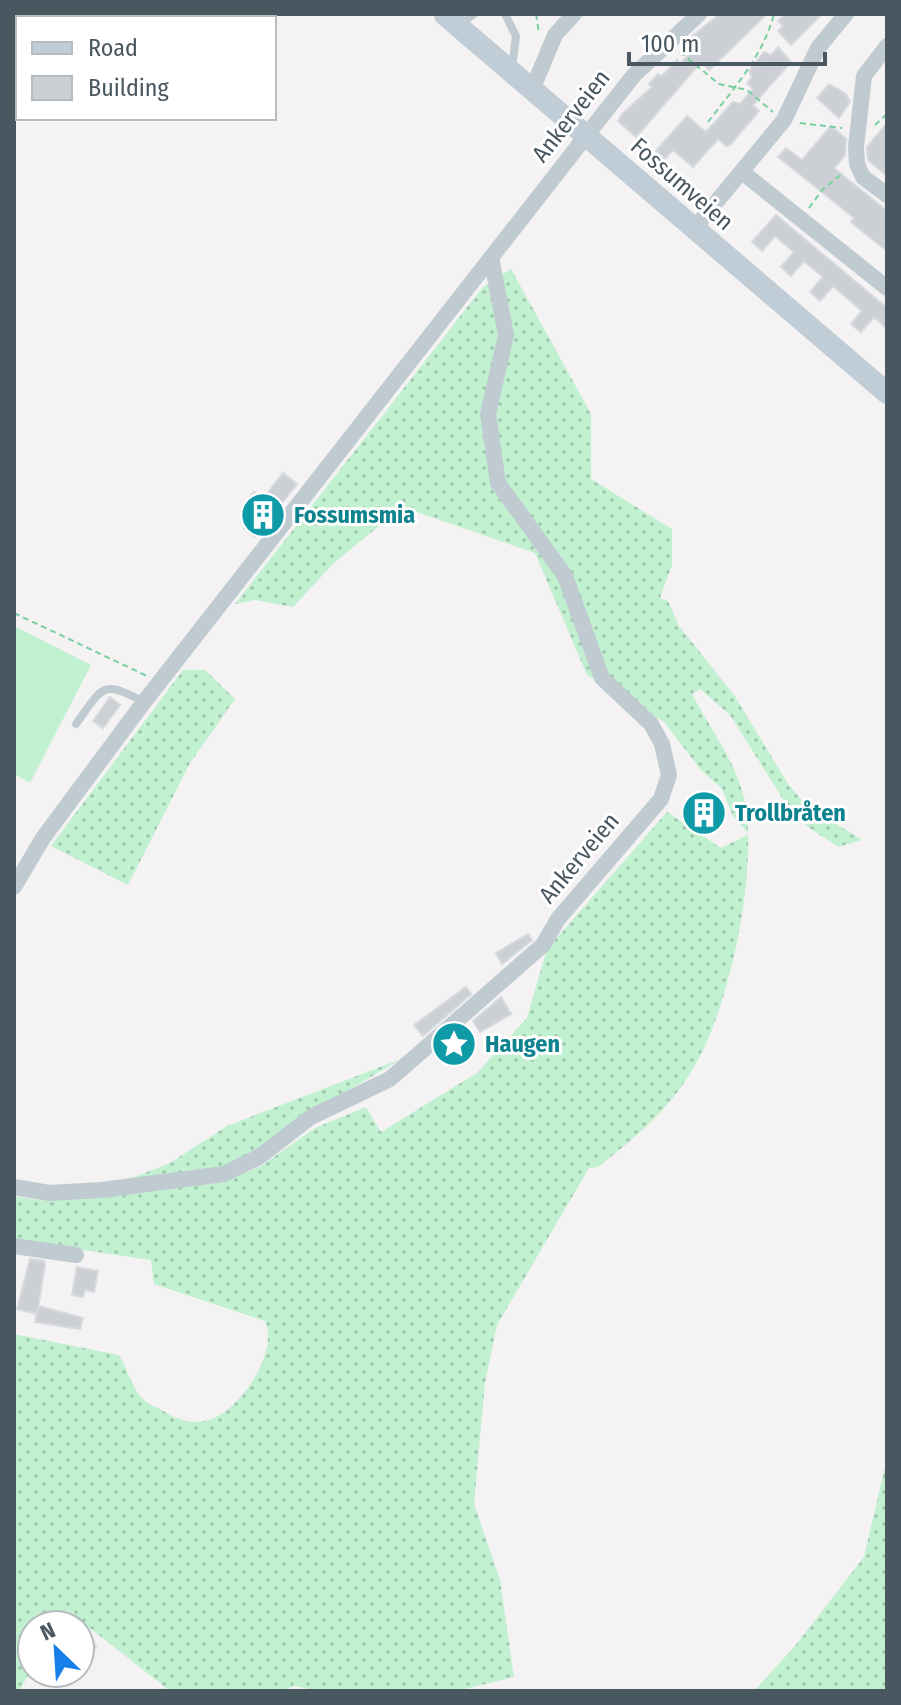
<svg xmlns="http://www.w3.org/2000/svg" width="901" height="1705" font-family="'Fira Sans Condensed',sans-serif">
	<defs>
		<pattern id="grass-dots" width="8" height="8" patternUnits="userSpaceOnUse" patternTransform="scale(2)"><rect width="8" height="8" fill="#c1f1d1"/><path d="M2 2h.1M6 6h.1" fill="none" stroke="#9fc6ad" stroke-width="1.8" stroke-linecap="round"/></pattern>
	</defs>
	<rect width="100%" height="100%" fill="#f4f2f2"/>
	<path fill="url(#grass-dots)" d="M511,269L591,414V479L672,529V565L660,598L668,601L679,626L734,695L788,784L806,805L862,840L838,847L795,818L730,715L700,689L692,694C708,725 733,758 742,791C762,858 730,1008 694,1067C670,1109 635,1138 598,1167L589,1168L497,1325L485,1383L474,1504L500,1580L514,1677L456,1691H318L295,1686L279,1691H170L67,1610L58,1625H32V1669L19,1691H14V1334L119,1355C127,1368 132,1388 142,1398C147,1404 157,1407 163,1411C177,1419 187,1424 204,1421C237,1417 280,1352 265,1321L154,1284L151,1260L14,1240V1196L47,1201L224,1182L261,1166L315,1128L366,1107L381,1132L477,1073L527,1018L547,949L667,812L721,848L749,834L733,816L722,789L701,770L664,722L587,675L535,553L402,507L335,562L293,607L255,600L235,604L483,287Z
		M183,670H205L235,699L190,763L128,885L51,846Z
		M401,1059L307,1115L253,1155L221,1169L114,1185L170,1163L227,1126Z
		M887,1458V1691H754L795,1646L864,1557Z"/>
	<path fill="#c1f1d1" d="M14,626L91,665L30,783L14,774Z"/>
	<path fill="#ccd0d4" stroke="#d6d9dd" stroke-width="2" d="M720,14H767L709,70L701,62L636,137L618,121L622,114L652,87L649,84L658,74L661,77L677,60L680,64L698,45L690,38Z
		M785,14H822L791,45L778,31L783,26L778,21Z
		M778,47L791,62L753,105L759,111L730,145L726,146L718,139L693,167L673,150L665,159L656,151L687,116L706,132L733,102L740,104L753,89L747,83L752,77L749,71L764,52L771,55Z
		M829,84L846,94L850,102L839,118L817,98Z
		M887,123V176L868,160L867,147Z
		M831,126L846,139L845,155L834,168L887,211V251L851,222L854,218L778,157L786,148L802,160Z
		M776,215L887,308V329L874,317L861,332L851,324L862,311L833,286L820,301L810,292L823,277L804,261L791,276L781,267L794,252L775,236L762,251L752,242Z
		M283,473L297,484L255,537L244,528L255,513L244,504L254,492L263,499Z
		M110,697L120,705L103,728L93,721Z
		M704,799L719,813L705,828L690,814Z
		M528,934L532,940L502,964L496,953Z
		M466,987L471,994L423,1036L414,1025Z
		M501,997L511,1014L480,1032L473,1021Z
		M30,1259L44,1261L45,1265L37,1314L17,1309Z
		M77,1267L98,1271L94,1292L85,1290L83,1297L72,1295Z
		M39,1306L83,1318L80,1329L35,1322Z
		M87,1631L96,1647L80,1665V1637Z"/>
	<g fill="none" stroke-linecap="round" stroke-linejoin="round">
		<path stroke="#78d0a0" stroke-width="2" stroke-dasharray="6 4" stroke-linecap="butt" d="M536,14L539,33
			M680,52L719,84L747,90L773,112
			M708,122C734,88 763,56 774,14
			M800,123L842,128
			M875,125L887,114
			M809,208L823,189L843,173
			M14,613L147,676"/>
		<path stroke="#c0cad1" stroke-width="8" d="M53,14L58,18
			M505,14L516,36L512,68
			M459,26L474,14
			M76,724C103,687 101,679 144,702"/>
		<path stroke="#c0cad1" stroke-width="16" d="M83,18L87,14
			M887,46L864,76L856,147L857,164L863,177L887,195
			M532,90L555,35L574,14
			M14,91L18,88
			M742,172L887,288
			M694,229L784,120L818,48L846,14
			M14,887L43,838L144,702L586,136L634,75L699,14
			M14,1187L49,1193L102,1190L224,1174L259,1157L311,1117L390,1079L543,945L558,919L661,799L669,775L662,744L651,724L602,678L565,576L498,483L488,414L506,335L491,257
			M14,1246L76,1255"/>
		<path stroke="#c0ccd6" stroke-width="22" d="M445,15L887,393"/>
	</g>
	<defs>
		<g id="building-disc" transform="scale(2.3)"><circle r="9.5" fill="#0f9aa8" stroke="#fff"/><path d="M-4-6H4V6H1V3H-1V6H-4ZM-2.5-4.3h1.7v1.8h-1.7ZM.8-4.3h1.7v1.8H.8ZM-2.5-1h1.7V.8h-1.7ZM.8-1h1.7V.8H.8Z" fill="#fff"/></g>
		<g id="sight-disc" transform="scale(2.3)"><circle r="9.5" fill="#0f9aa8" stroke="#fff"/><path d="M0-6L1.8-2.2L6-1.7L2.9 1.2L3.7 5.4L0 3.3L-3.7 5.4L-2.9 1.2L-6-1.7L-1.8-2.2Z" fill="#fff"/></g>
	</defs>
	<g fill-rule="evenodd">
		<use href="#building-disc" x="263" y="515"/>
		<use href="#building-disc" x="704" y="813"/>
		<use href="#sight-disc" x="454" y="1044"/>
	</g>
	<g text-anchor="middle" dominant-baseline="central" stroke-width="6" stroke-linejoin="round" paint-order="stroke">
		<g font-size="24" fill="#495760" stroke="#fff">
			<text transform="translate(571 116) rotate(-52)">Ankerveien</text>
			<text transform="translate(682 184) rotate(41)">Fossumveien</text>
			<text transform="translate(579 858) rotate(-50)">Ankerveien</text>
		</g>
		<g font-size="24" font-weight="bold" fill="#0d838f" stroke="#fff" text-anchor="start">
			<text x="294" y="515">Fossumsmia</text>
			<text x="735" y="813">Trollbråten</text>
			<text x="485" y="1044">Haugen</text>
		</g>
	</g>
	<rect width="901" height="1705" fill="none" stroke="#495760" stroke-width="32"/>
	<rect x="16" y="16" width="260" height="104" fill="#ffffff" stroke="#b6bcbf" stroke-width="2"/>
	<rect x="32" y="42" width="40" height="12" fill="#c0ccd6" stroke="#b6bcbf" stroke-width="2"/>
	<text x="88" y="56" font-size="24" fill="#495760">Road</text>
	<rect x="32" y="76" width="40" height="24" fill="#ccd0d4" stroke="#b6bcbf" stroke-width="2"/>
	<text x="88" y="96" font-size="24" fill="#495760">Building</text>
	<g transform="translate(56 1649) rotate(335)"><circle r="38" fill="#ffffff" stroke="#b6bcbf" stroke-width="2"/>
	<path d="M0-6L14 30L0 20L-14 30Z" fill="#177fea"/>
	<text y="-12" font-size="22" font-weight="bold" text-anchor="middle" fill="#495760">N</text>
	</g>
	<path d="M629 52v12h196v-12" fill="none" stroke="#495760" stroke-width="4"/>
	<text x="641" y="52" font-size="24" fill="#495760" stroke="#ffffff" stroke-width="6" paint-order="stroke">100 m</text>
</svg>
